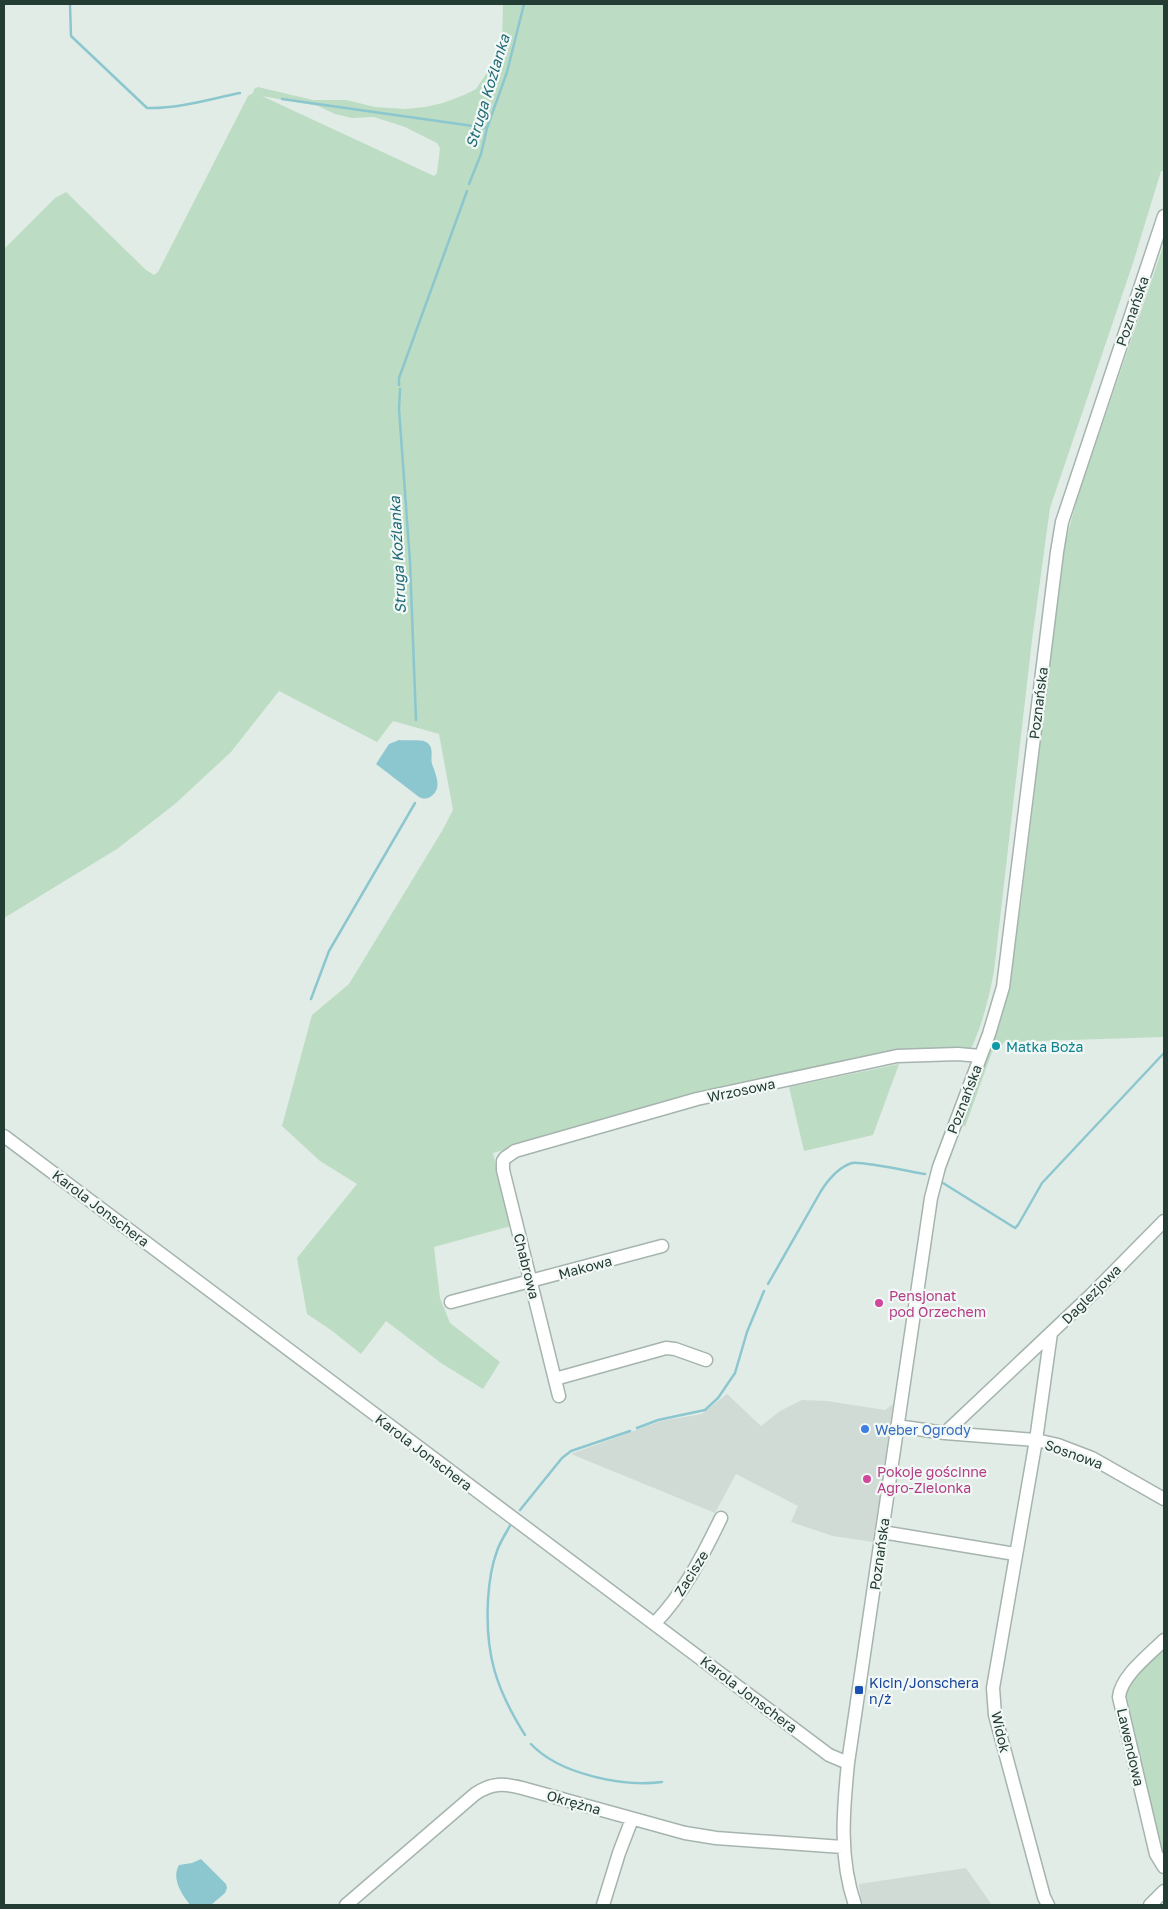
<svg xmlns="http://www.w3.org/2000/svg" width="1168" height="1909" font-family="'Golos Text',sans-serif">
	<rect width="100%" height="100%" fill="#e2ece7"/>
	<path fill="#d0dbd6" d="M727,1394L761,1426L780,1411L802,1400L827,1401L885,1410L893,1404L873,1542L833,1536L791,1522L798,1506L736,1474L715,1513L571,1454L661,1421L702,1414Z
		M966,1868L992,1905H864L861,1900L859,1884Z"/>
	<path fill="#bcdcc3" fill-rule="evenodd" d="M503,4H1164V171H1161L1133,263L1050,508L1032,640L994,971C989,998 982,1026 970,1051L898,1052L697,1095L493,1153L511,1226L434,1247L440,1298L450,1323L500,1362L483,1389L441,1363L386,1321L361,1354L331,1330L307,1314L297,1258L357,1184L320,1161L282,1126L312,1015L349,984L442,831L453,810L439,734L393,721L377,742L279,691L231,752L175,804L117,849L4,918V249L55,198L66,192L146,270L154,275L158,272L248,96L253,93L254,89L258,87L313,100H346L375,107L405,109L425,107L443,103L464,95L476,89L495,61L502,41ZM262,96L318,106L335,114L352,118L374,117L405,127L437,143L440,148L437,173L434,176Z
		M1164,244V1037L1004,1042L999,1050L992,1052L965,1127L961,1123L1007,991L1012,965L1021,904L1064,547L1078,496Z
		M899,1064L873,1135L804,1151L789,1087Z
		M1164,1645V1862L1122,1690Z"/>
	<path fill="#8cc7cf" d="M399,740C406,741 421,739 426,742C435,747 430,757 432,764C436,775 443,789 430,797C426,799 423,799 419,797L376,764L389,744Z
		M201,1859L226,1884L227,1888L225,1893L211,1905H190C182,1894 171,1879 179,1865L192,1863Z"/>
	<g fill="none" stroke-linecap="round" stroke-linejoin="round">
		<path stroke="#8cc7cf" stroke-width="2.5" d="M70,4L71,36L147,108C178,109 210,99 240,93
			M282,99L487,128
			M469,184L481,154L487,128L507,72L524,4
			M399,385V378L467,191
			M400,389L399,409L410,562L416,720
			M311,999L329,951L415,803
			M943,1183L1015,1228L1018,1225L1042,1183L1164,1053
			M768,1284L821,1191C828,1180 839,1167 852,1163C862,1161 912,1172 925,1174
			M637,1428L658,1420L705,1410L718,1398L735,1373L747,1332L764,1291
			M520,1510L562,1458L571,1451L630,1431
			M511,1524C506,1533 500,1542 497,1551C491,1567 489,1583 488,1600C485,1654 496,1689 525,1735
			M531,1744C559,1774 622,1787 662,1782"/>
		<g stroke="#a5b4ae" stroke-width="15">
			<path id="minor" d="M4,1136L829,1755L848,1763
				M451,1302L662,1246
				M555,1379L666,1348L675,1349L706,1360
				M559,1396L503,1170V1161L505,1158L515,1151L697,1099L897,1056L958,1054L980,1056
				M897,1426L945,1433L1091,1295L1164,1221
				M945,1433L1036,1440L1058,1445L1092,1458L1164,1499
				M882,1532L1015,1554
				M655,1623C684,1593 703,1555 721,1518
				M1164,1640C1149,1655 1121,1676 1119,1697L1156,1854L1164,1867
				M346,1905L475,1794C491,1783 504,1783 522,1788L685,1833L716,1838L843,1847
				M603,1905L619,1853L632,1819
				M855,1905C839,1858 843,1812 848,1763L931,1198L939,1167L989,1034L1003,987L1057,552L1062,522L1164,216
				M1048,1905L1044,1897L995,1715L993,1688L1036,1440L1051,1333
				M1150,1905L1164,1891"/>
		</g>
		<use href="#minor" stroke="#fff" stroke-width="12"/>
	</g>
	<circle fill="#0f9aa8" stroke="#f2f8f5" stroke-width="2" cx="996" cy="1046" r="5"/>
	<g fill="#d1479c" stroke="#f2f8f5" stroke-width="2">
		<circle cx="879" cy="1303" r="5"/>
		<circle cx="867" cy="1479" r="5"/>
	</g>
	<circle fill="#3f7fe0" stroke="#f2f8f5" stroke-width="2" cx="865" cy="1429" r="5"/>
	<rect fill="#1a4fb4" stroke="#f2f8f5" stroke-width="2" x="854" y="1685" width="10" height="10" rx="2.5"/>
	<g text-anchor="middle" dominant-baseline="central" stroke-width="4.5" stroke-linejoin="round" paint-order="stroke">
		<g font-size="14" fill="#233c34" stroke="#f2f8f5">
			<text transform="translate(1132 311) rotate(-71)">Poznańska</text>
			<text transform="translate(1038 703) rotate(-83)">Poznańska</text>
			<text transform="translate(741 1090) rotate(-12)">Wrzosowa</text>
			<text transform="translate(964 1099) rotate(-69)">Poznańska</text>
			<text transform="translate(101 1208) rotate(37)">Karola Jonschera</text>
			<text transform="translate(527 1266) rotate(76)">Chabrowa</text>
			<text transform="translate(585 1267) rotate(-15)">Makowa</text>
			<text transform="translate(1091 1294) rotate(-45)">Daglezjowa</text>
			<text transform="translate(424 1452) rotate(37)">Karola Jonschera</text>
			<text transform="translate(1074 1454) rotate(20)">Sosnowa</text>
			<text transform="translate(879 1554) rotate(-82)">Poznańska</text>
			<text transform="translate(691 1573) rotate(-58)">Zacisze</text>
			<text transform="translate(749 1694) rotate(37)">Karola Jonschera</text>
			<text transform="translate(1001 1732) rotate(77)">Widok</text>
			<text transform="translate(1131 1747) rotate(77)">Lawendowa</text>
			<text transform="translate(574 1802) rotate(16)">Okrężna</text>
		</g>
		<g font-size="14" fill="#0d838f" stroke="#f2f8f5" text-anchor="start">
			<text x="1006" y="1046">Matka Boża</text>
		</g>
		<g font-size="14" fill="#b23c85" stroke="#f2f8f5" text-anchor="start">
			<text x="889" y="1295">Pensjonat<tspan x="889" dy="16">pod Orzechem</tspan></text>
			<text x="877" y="1471">Pokoje gościnne<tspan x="877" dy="16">Agro-Zielonka</tspan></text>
		</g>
		<g font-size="14" fill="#366cbe" stroke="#f2f8f5" text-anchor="start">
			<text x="875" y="1429">Weber Ogrody</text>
		</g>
		<g font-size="14" fill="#164399" stroke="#f2f8f5" text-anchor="start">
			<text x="869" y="1682">Kicin/Jonschera<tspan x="869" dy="16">n/ż</tspan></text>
		</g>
		<g font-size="15" font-style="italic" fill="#1f6a76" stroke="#f2f8f5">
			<text transform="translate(487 91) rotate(-73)">Struga Koźlanka</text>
			<text transform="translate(397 555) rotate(-93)">Struga Koźlanka</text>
		</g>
	</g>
	<rect width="1168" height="1909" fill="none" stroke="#233c34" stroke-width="10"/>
</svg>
